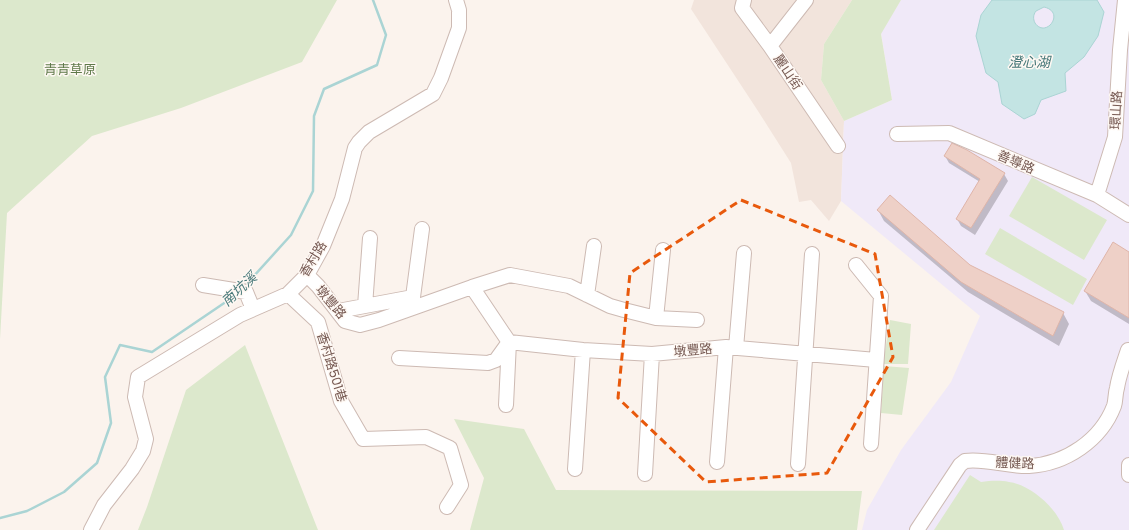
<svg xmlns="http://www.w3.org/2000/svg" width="1129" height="530" font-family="Poppins,'Noto Sans TC',sans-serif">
	<rect width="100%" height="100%" fill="#fbf3ed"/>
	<path fill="#f2e4dc" d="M694,0H852L824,44L821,80L844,121L841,201L829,221L811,200L799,202L791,163L758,111L691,9Z"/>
	<path fill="#f0e9f8" d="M901,0H1129V530H862L867,510L901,450L951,382L980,316L841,201L844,121L892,100L881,33Z"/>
	<path fill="#dce8cc" d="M0,0H337L302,62L181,108L92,136L7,213L0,339Z
		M852,0H901L881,34L892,100L844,121L821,80L824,44Z
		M1032,177L1107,220L1084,260L1009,216Z
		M1000,228L1087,279L1073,305L985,254Z
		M890,320L911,324L908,364H883Z
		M245,345L318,530H138L147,507L186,390Z
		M884,366L909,368L902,415L881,413Z
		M454,419L524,429L556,490L862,491L857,530H470L484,478Z
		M970,475L981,482C990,481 999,480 1009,482C1031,485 1058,509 1064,530H934Z"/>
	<path fill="#c3e4e3" stroke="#aad4d4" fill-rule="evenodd" d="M992,0H1097L1104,12L1098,36L1084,57L1065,73L1066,91L1041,100L1035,114L1024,119L1002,104L998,82L986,73L976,36L981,15ZM1044,7C1066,12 1046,39 1035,23C1033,19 1033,15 1036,11Z"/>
	<path fill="#0003" d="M945,156L1004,174L1008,181L975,235L961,226L957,219L980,182L949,163Z
		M878,210L970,266L1063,313L1069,324L1059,346L968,292L884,221Z
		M1129,253V324L1091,301L1085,291Z"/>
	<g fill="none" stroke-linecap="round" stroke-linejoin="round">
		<path stroke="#aad4d4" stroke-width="2.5" d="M244,287L291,235L313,191L314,116L324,89L377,65L386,35L373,0
			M0,518L27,511L64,492L97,463L111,423L105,377L120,345L152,352L236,295"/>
	</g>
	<path fill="#eed0c7" stroke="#dfb5a9" d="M952,143L967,150L1005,173L971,228L956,219L980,179L944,156Z
		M890,195L970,265L1064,312L1053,336L961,282L877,210Z
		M1113,242L1129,252V318L1084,291Z"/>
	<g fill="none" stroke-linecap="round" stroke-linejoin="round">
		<g stroke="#cdbab3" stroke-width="16">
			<path id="minor" d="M744,0L742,8L770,46
				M806,0L770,46L838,146
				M897,134L949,133L1097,195L1129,215
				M1097,195L1115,137L1120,50L1125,0
				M856,265L881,296L871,444
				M307,275L318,286L345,321L360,325L379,320L472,287L509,342L583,350L652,354L726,347L876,360
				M203,285L246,292L253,309
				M472,287L510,275L569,286L610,306L624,310L656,318L697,320
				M288,294L318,322L341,401L363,439L426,437L450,448L461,485L447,507
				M587,295L594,246
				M365,306L370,238
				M338,311L413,297L422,229
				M656,318L663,250
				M736,348L744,253
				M399,358L488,363L496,360L509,342
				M506,405L509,342
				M717,462L726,347
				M798,464L812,254
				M1129,465V475
				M575,469L583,350
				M645,474L652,354
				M91,530L104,505L132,469L143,451L146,439L135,397L138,377L240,315L288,294L307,275L323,246L342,199L355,148L359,142L369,132L433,94L441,78L459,28V10L456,0
				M917,530L960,465L965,461C986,458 1007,467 1029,466C1066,464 1101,440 1114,406C1116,400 1115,394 1117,388C1119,375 1124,362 1128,350L1129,351"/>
		</g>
		<use href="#minor" stroke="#fff" stroke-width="14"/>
	</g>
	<path fill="none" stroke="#e8590c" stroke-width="3" stroke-dasharray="8 5" stroke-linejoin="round" d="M741,200L875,254L893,357L827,473L706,482L618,398L630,273Z"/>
	<g text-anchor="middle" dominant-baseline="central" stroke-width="3" stroke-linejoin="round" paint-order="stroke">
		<g font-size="13" fill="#5f794a" stroke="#fef8f3">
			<text x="70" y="69">青青草原</text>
		</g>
		<g font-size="13" fill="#755851" stroke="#fef8f3">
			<text transform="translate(788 72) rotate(56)">麗山街</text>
			<text transform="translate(1116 110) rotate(-87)">環山路</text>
			<text transform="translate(1016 162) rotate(23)">善導路</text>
			<text transform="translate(313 259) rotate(-59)">香村路</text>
			<text transform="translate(331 302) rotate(50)">墩豐路</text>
			<text transform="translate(693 350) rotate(-5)">墩豐路</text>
			<text transform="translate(332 367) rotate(73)">香村路501巷</text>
			<text transform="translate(1015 463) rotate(2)">體健路</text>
		</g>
		<g font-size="14" font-style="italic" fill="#467778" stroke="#fef8f3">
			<text x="1029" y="62">澄心湖</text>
			<text transform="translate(239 289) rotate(-43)">南坑溪</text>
		</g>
	</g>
</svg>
